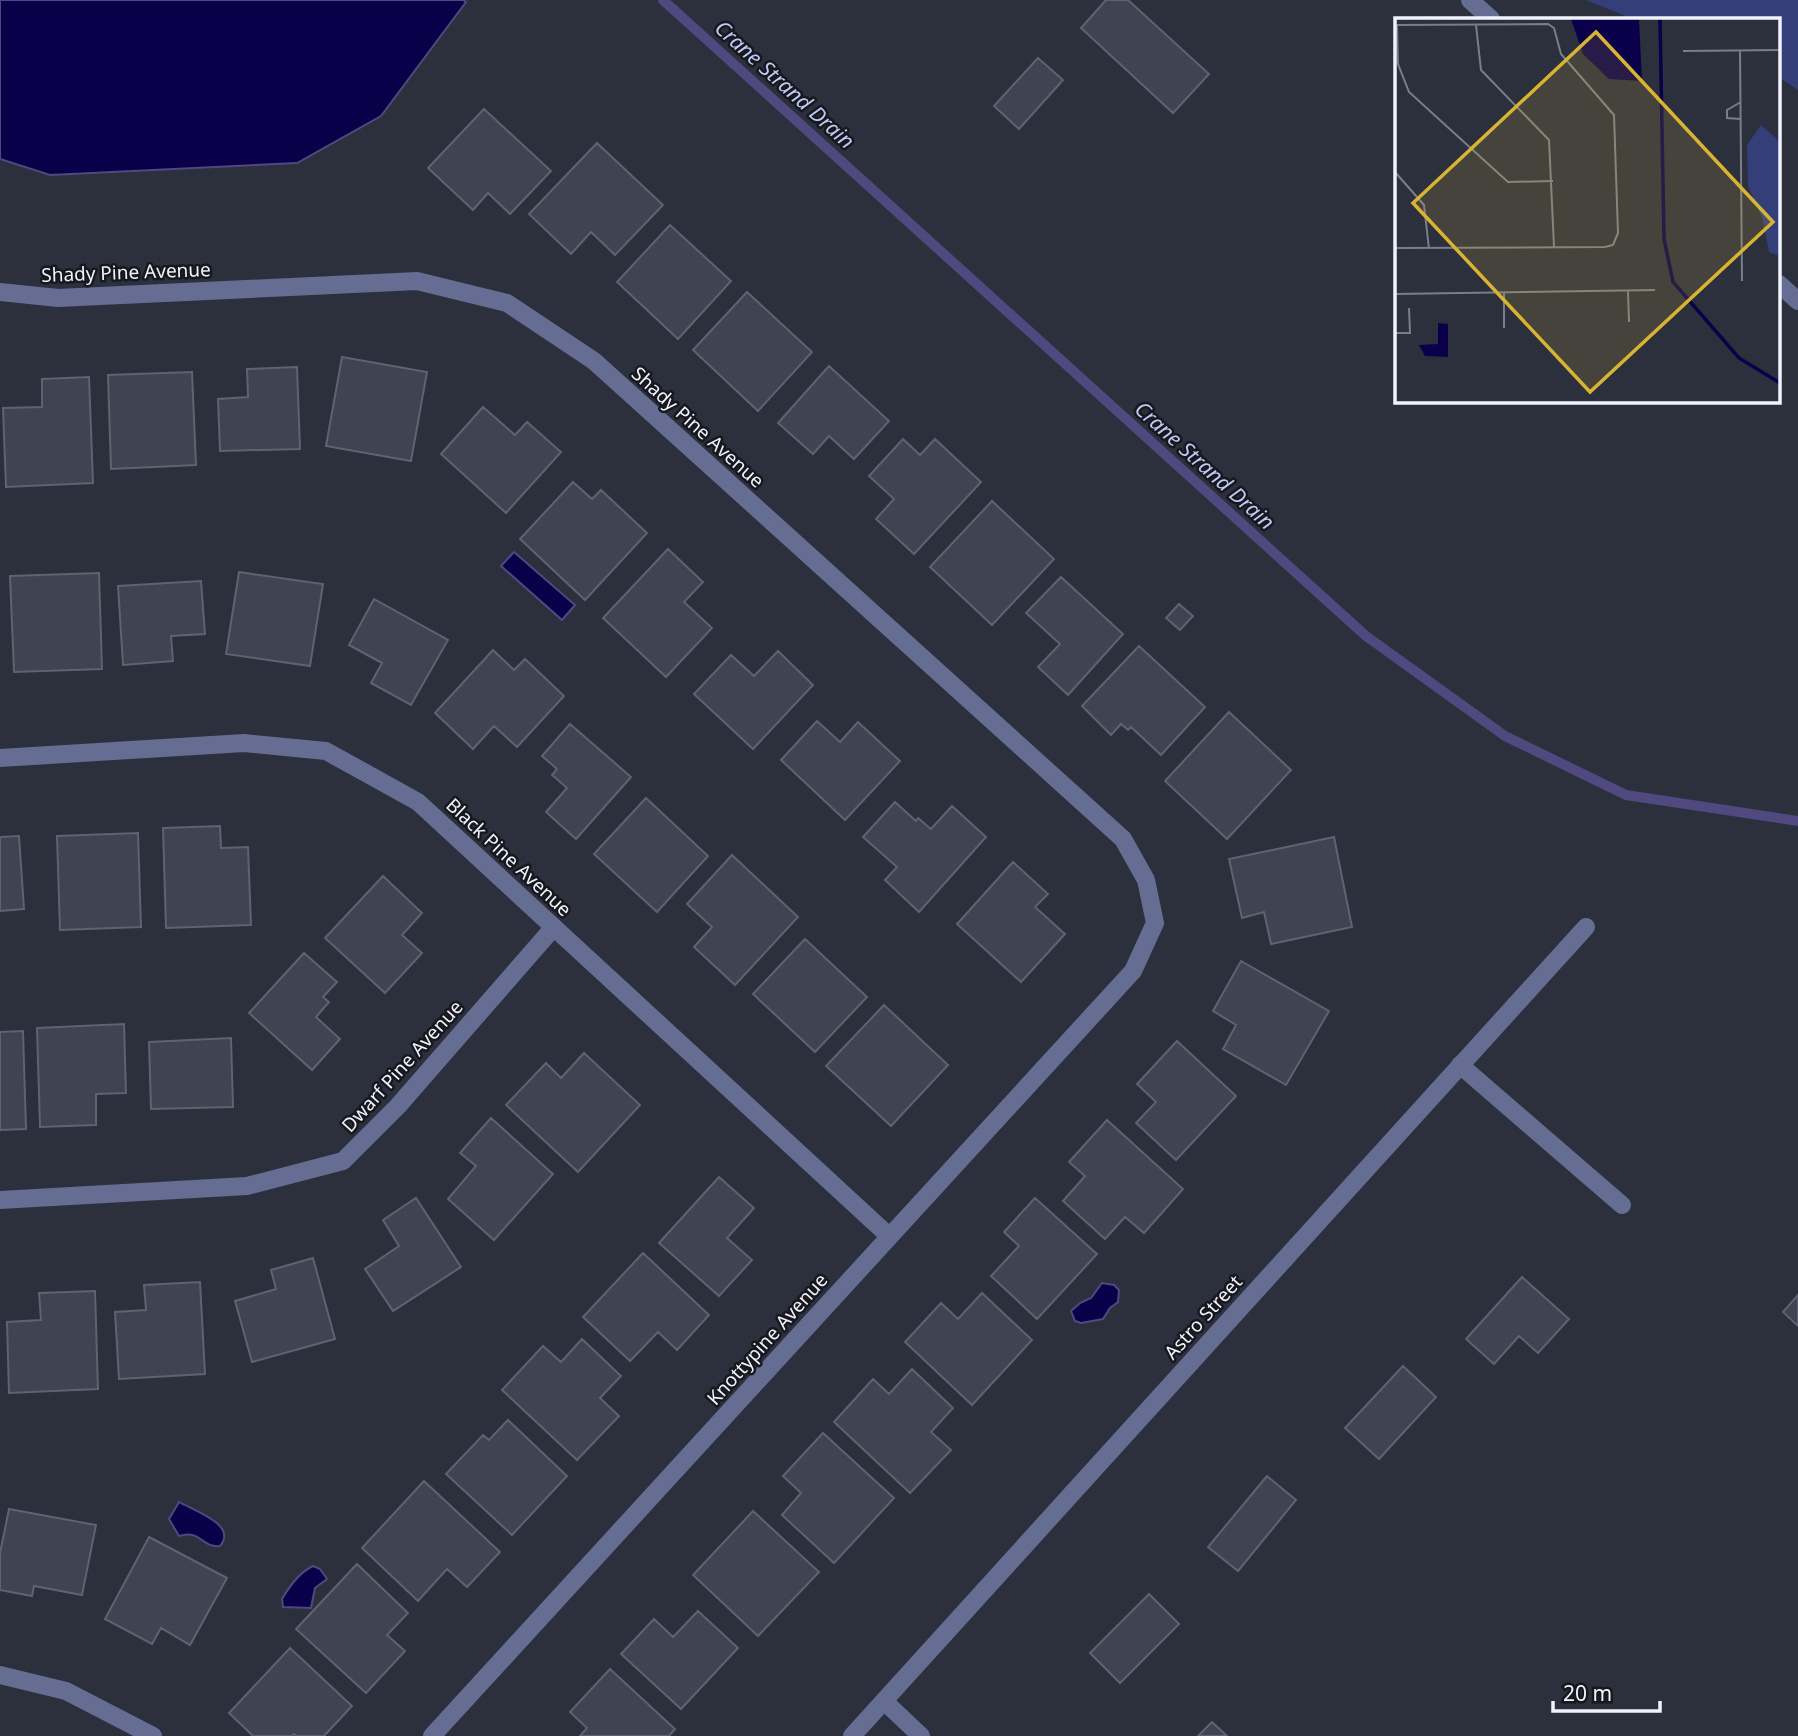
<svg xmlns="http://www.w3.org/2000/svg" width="1798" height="1736" font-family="'Noto Sans',sans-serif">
	<rect width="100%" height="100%" fill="#2c2f3c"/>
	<path fill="#343f7a" d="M1586,0H1798V90L1779,77V19H1633Z"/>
	<path fill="#0a004a" stroke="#4f497f" stroke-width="2" d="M0,0H463L466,2L381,116L297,163L50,175L0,159Z
		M514,552L575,605L562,620L501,566Z
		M1102,1283L1114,1285L1119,1290L1118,1302L1110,1308L1103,1319L1081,1323L1075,1321L1071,1311L1080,1303L1091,1298Z
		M179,1502C195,1511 238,1525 220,1546C201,1548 201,1529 179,1536L169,1519Z
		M313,1566L320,1569L327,1579L315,1588L311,1608L283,1607L282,1599C289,1587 300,1572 313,1566Z"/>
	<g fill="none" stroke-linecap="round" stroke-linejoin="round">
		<path stroke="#4f497f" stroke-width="10" d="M663,0L1366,636L1505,736L1626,795L1798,821"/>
	</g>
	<path fill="#404452" stroke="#5e6271" stroke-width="2" d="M1106,0H1128L1209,74L1173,113L1081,28Z
		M1038,58L1063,80L1019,129L994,106Z
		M484,109L551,171L510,214L488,193L473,210L428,168Z
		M597,143L663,205L615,255L591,232L571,254L529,214Z
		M670,225L731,281L678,339L617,282Z
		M747,292L812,352L758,411L693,350Z
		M342,357L427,372L411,461L326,446Z
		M829,366L889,421L854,459L829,436L813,454L778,423Z
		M297,367L300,449L220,451L218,399L248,397L247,369Z
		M192,372L196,465L111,469L108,375Z
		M89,377L93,483L6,487L3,408L42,407V379Z
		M483,407L515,435L527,422L561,452L506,513L441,454Z
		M903,439L920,455L935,439L981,482L914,554L876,519L894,499L869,476Z
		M573,482L592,499L601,490L647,533L585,600L520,539Z
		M992,501L1054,559L992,625L930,567Z
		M668,549L703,582L684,602L712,628L666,677L603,618Z
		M239,572L323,584L310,666L226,654Z
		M99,573L102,669L14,672L10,576Z
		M1061,577L1123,634L1068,695L1038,667L1060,644L1026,613Z
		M201,581L205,634L171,636L173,661L123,665L118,586Z
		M374,599L448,640L411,705L371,683L382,663L349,645Z
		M1179,604L1193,616L1180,630L1166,618Z
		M1139,646L1205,707L1161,755L1131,727L1128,730L1121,724L1111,735L1082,706Z
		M493,650L514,670L525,659L564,696L517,747L494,726L473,749L435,713Z
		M778,651L813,685L753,749L694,694L731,655L754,676Z
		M1229,712L1291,770L1227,839L1165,781Z
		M817,721L840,742L858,722L900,761L845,820L781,760Z
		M570,724L631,777L576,839L546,812L567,788L552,775L557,769L542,756Z
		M646,798L708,856L657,912L594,854Z
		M895,802L916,821L918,818L931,829L952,806L986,837L919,912L885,880L897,867L863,837Z
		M220,826L221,848L248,847L251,925L166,928L163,828Z
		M138,833L141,927L60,930L57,836Z
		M19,836L24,909L0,911V837Z
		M1334,837L1352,927L1271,944L1264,912L1242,918L1229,859Z
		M732,855L798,917L735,985L694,947L712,927L687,904Z
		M1013,862L1048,894L1035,907L1065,934L1021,982L957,924Z
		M383,876L422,913L402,935L422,953L385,993L325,938Z
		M805,939L867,997L815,1052L753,994Z
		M304,953L337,982L323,997L329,1002L316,1017L340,1039L312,1070L249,1013Z
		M1241,961L1329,1011L1286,1085L1223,1049L1236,1025L1213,1011Z
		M884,1005L948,1065L891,1126L826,1066Z
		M124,1024L126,1093L96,1094V1125L40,1127L37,1028Z
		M23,1031L26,1129L0,1130V1032Z
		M231,1038L233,1107L151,1109L149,1042Z
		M1177,1041L1236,1096L1176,1160L1136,1123L1156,1102L1137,1084Z
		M584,1053L640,1105L578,1172L506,1105L546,1063L561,1078Z
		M491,1118L553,1174L494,1240L448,1199L476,1166L460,1153Z
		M1107,1120L1183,1189L1144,1233L1125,1217L1105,1239L1063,1201L1085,1176L1069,1162Z
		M719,1177L754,1208L727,1238L752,1260L719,1296L659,1243Z
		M416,1198L461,1267L393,1311L365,1269L399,1246L383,1220Z
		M1035,1198L1097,1254L1037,1319L991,1276L1019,1246L1004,1232Z
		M643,1253L709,1315L677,1350L658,1332L630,1361L583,1317Z
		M313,1258L335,1339L252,1362L235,1301L276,1289L271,1270Z
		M1522,1277L1569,1319L1538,1353L1519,1336L1494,1364L1466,1339Z
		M200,1282L205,1374L119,1379L115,1312L146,1310L144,1285Z
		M95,1291L98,1389L9,1393L7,1322L41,1320L39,1293Z
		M982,1293L1032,1340L972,1405L905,1342L941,1303L958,1319Z
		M1798,1295V1326L1783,1312Z
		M582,1339L621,1376L600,1398L619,1416L577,1460L502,1390L543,1346L561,1362Z
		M1403,1366L1436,1397L1379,1459L1345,1428Z
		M912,1369L953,1408L931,1432L951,1450L910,1493L834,1422L873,1379L889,1394Z
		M508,1420L567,1476L512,1535L446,1474L483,1435L489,1440Z
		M823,1433L894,1498L834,1563L782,1515L801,1493L783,1476Z
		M1267,1476L1296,1500L1238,1571L1208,1547Z
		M424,1481L500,1552L467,1587L447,1569L418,1601L362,1548Z
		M9,1509L96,1525L82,1595L34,1586L32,1596L0,1590V1553Z
		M753,1511L819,1572L758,1636L693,1575Z
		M149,1537L227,1578L190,1645L161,1628L152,1644L105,1619Z
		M357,1564L408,1613L387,1635L405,1651L366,1693L296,1629Z
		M1149,1594L1179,1624L1120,1683L1090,1653Z
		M698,1611L738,1648L681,1709L621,1654L654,1619L673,1637Z
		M290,1648L352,1706L324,1736H297L294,1734L292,1736H253L229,1713Z
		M610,1669L675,1729L669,1736H580L587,1728L570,1712Z
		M1212,1722L1227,1736H1198Z"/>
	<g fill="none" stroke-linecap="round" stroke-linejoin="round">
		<path stroke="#656e92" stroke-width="18" d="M1460,1065L1622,1205
			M884,1701L921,1736"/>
		<path stroke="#656e92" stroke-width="18" d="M1470,0L1491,19
			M1779,284L1798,301
			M0,292L58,298L417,281L507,303L594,361L1123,839L1146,880L1155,923L1133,971L432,1736
			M0,758L244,743L326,751L418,802L889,1236
			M0,1200L247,1186L343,1161L398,1106L554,927
			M0,1675L66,1691L153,1736
			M852,1736L1586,927"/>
	</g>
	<g text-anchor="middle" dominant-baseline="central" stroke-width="5" stroke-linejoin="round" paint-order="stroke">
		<g font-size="19" fill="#f1f3fc" stroke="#16181e">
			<text transform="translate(126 272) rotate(-2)">Shady Pine Avenue</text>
			<text transform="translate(698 427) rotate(42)">Shady Pine Avenue</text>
			<text transform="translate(509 857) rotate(43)">Black Pine Avenue</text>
			<text transform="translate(402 1066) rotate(-48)">Dwarf Pine Avenue</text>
			<text transform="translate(1203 1317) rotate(-48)">Astro Street</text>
			<text transform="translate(767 1339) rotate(-48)">Knottypine Avenue</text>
		</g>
		<g font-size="21" font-style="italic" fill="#bfcbf7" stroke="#16181e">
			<text transform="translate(785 84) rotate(42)">Crane Strand Drain</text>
			<text transform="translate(1205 465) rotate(42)">Crane Strand Drain</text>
		</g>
	</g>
	<g transform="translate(1395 18)">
		<rect width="385" height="385" fill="#2c2f3c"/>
		<path d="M366,107L385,124V238L374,234L368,202L353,168L352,127Z" fill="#343f7a"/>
		<path d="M176,1H244L247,63L214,61L188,36ZM43,305L53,306V339L30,338L24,327L43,326Z" fill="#0a004a"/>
		<path fill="none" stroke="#0a004a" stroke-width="3.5" d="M265,1L269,221L278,264L344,340L385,365"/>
		<path fill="none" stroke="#7b7d89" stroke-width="2" d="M0,7L153,6L159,10L166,36L219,97L223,215L218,227L210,229L0,230M2,7L3,46L14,74L113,164L158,163M81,7L86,52L154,122L159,229M345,32L347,263M288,33L385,32M346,84L332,92V100L346,101M0,154L29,187L34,231M233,273L234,304M109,275V310M0,276L260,272M0,315H15L14,290"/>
		<path fill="#d8b434" fill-opacity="0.15" stroke="#d8b434" stroke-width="3.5" d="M201,14L378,204L195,374L18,185Z"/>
		<rect width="385" height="385" fill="none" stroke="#f1f3fc" stroke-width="3.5"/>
	</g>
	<path d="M1553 1701v10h107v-10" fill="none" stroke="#f1f3fc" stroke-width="3.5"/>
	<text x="1563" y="1701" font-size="21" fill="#f1f3fc" stroke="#16181e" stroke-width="5" paint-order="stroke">20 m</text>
</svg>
